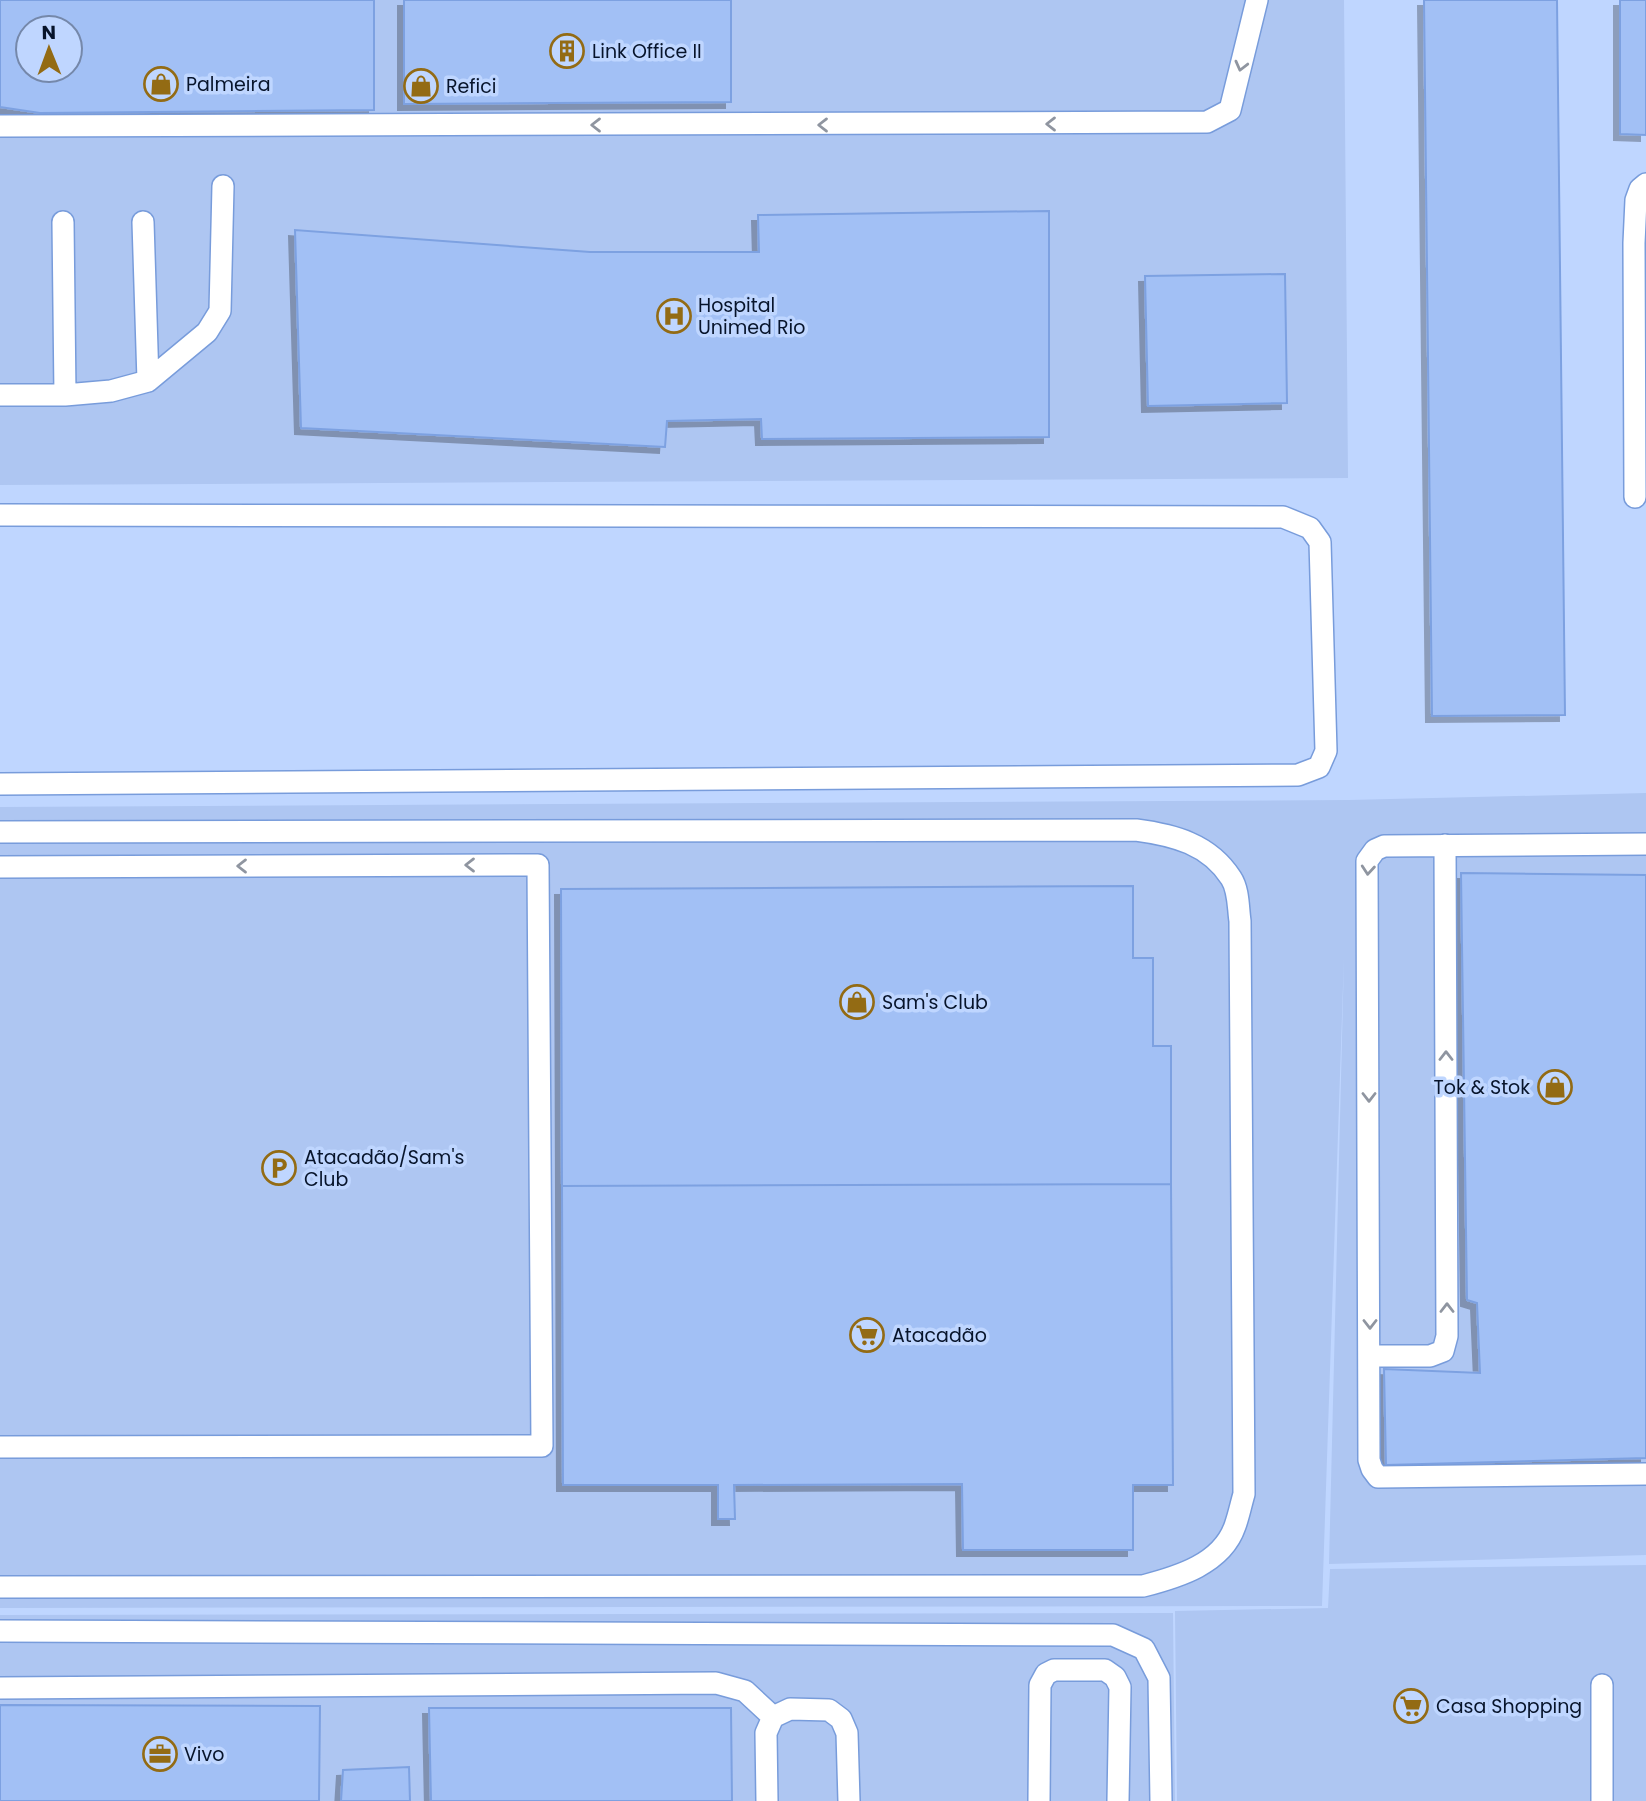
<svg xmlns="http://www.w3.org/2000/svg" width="1646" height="1801" font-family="Poppins,sans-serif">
	<defs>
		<filter id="shadow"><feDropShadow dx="-6" dy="6" stdDeviation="0" flood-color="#0004"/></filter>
	</defs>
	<rect width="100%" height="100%" fill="#bfd6ff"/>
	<path fill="#aec6f2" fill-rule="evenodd" d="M0,0H1344L1348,478L0,485ZM28,28H70V70H28Z
		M1646,793V1555L1329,1564L1344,957L1322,1606L0,1608V807L1349,800Z
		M1646,1565V1801H1177L1175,1611L1328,1608L1330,1569Z
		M1173,1613L1175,1801H0V1615Z"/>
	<path fill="#a2c0f5" stroke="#7da1e1" stroke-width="2" fill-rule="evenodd" filter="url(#shadow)" d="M0,0H374V110L40,113L0,107ZM28,28H70V70H28Z
		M404,0H731V102L404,104Z
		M1424,0H1557L1565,715L1432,716Z
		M1620,0H1646V135L1620,134Z
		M1049,211V437L762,439L761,419L667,421L665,447L301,428L295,230L590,252H759L758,215Z
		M1285,274L1287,403L1148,406L1145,276Z
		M1461,873L1646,875V1458L1386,1465L1384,1369L1480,1373L1477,1303L1467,1300Z
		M1133,886V958H1153V1046H1171V1184L562,1186L561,889Z
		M1171,1184L1173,1485H1133V1550H963L962,1484L734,1485L735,1519H718V1485H563L562,1186Z
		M0,1705L320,1706L319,1801H0Z
		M429,1708H731L732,1801H431Z
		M409,1767L410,1801H341L343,1770Z"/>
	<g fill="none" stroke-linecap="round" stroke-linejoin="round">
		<g stroke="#789cdb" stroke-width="24">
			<path id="lane" d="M0,126L1207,122L1230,110L1257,0
				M63,222L65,395
				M143,222L148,381
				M0,395H65L111,391L148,381L207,332L220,311L223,186
				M1635,497L1634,243L1636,200L1640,189L1646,184
				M0,515L1283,517L1310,528L1320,542L1326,751L1319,767L1298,775L0,784
				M0,832L1136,830C1174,835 1209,844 1231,878C1239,890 1238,908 1240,921L1244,1494C1241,1504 1239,1515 1235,1526C1222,1564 1178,1577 1143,1586L0,1587
				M1646,844L1384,846L1375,850L1367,861L1369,1460L1372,1469L1378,1477L1646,1474
				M0,867L538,865L542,1446L0,1447
				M1370,1356H1430L1443,1351L1447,1336L1445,845
				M0,1631L1113,1635L1144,1649L1159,1678L1161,1801
				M1602,1685V1801
				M0,1688L716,1683L745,1691L773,1717
				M767,1801L766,1733L773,1717L790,1709L829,1710L841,1719L847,1733L849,1801
				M1039,1801L1040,1685L1046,1674L1054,1670H1105L1115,1677L1120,1687L1118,1801"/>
		</g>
		<use href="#lane" stroke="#fff" stroke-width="21"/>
	</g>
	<defs><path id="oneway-chevron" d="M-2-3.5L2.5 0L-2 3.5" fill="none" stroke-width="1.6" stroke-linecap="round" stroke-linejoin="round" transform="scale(1.75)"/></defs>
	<g stroke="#8f95a0">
		<use href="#oneway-chevron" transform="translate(1241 66) rotate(104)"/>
		<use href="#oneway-chevron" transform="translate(1051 124) rotate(180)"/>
		<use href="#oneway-chevron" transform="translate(596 125) rotate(180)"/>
		<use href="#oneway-chevron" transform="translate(823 125) rotate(180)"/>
		<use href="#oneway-chevron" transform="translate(470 865) rotate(180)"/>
		<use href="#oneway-chevron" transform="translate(242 866) rotate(180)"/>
		<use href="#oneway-chevron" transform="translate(1368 870) rotate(95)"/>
		<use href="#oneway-chevron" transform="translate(1446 1056) rotate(-90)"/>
		<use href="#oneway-chevron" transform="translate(1369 1097) rotate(90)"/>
		<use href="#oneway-chevron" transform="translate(1447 1308) rotate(-90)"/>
		<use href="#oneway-chevron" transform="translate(1370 1324) rotate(90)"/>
	</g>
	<defs>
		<g id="building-ring" transform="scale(1.75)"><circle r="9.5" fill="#bfd6ff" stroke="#936b14" stroke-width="1.5"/><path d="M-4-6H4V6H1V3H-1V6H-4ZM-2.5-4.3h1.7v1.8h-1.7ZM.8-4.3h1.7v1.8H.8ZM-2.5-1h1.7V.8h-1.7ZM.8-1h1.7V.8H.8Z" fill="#936b14"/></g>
		<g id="shop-ring" transform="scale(1.75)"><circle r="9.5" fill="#bfd6ff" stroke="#936b14" stroke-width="1.5"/><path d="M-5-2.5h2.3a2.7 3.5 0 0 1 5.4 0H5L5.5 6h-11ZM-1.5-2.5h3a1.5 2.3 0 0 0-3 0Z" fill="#936b14"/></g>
		<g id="hospital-ring" transform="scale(1.75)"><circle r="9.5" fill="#bfd6ff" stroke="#936b14" stroke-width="1.5"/><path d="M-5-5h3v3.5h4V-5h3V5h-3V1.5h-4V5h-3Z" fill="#936b14"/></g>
		<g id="parking-ring" transform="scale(1.75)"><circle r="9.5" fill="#bfd6ff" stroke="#936b14" stroke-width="1.5"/><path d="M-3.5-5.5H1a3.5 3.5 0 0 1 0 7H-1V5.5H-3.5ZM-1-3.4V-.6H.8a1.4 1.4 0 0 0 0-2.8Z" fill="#936b14"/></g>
		<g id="supermarket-ring" transform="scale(1.75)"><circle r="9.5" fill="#bfd6ff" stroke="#936b14" stroke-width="1.5"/><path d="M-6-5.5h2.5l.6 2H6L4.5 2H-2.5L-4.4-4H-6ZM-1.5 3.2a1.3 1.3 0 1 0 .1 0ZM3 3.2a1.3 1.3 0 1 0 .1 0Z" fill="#936b14"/></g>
		<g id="office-ring" transform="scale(1.75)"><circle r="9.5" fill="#bfd6ff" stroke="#936b14" stroke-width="1.5"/><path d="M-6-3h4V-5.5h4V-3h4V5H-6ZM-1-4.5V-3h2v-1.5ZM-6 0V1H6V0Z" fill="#936b14"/></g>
	</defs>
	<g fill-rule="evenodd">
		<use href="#building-ring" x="567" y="51"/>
		<use href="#shop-ring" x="161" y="84"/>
		<use href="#shop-ring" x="421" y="86"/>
		<use href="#hospital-ring" x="674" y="316"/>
		<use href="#shop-ring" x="857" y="1002"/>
		<use href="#shop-ring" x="1555" y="1087"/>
		<use href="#parking-ring" x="279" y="1168"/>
		<use href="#supermarket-ring" x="867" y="1335"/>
		<use href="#supermarket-ring" x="1411" y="1706"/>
		<use href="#office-ring" x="160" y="1754"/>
	</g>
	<g text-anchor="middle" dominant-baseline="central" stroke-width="7" stroke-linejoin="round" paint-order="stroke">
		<g font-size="19" fill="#07142b" stroke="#bfd6ff" text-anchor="start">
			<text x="592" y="51">Link Office II</text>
			<text x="186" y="84">Palmeira</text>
			<text x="446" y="86">Refici</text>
			<text x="698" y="305">Hospital<tspan x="698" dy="22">Unimed Rio</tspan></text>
			<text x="882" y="1002">Sam's Club</text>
			<text x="1530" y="1087" text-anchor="end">Tok &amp; Stok</text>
			<text x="304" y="1157">Atacadão/Sam's<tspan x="304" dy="22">Club</tspan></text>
			<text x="892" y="1335">Atacadão</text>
			<text x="1436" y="1706">Casa Shopping</text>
			<text x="184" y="1754">Vivo</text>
		</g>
	</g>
	<g transform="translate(49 49) rotate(359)"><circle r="33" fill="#bfd6ff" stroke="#7588aa" stroke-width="2"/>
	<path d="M0-5L12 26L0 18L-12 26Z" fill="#936b14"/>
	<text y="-10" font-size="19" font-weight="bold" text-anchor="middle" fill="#07142b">N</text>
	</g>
</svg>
